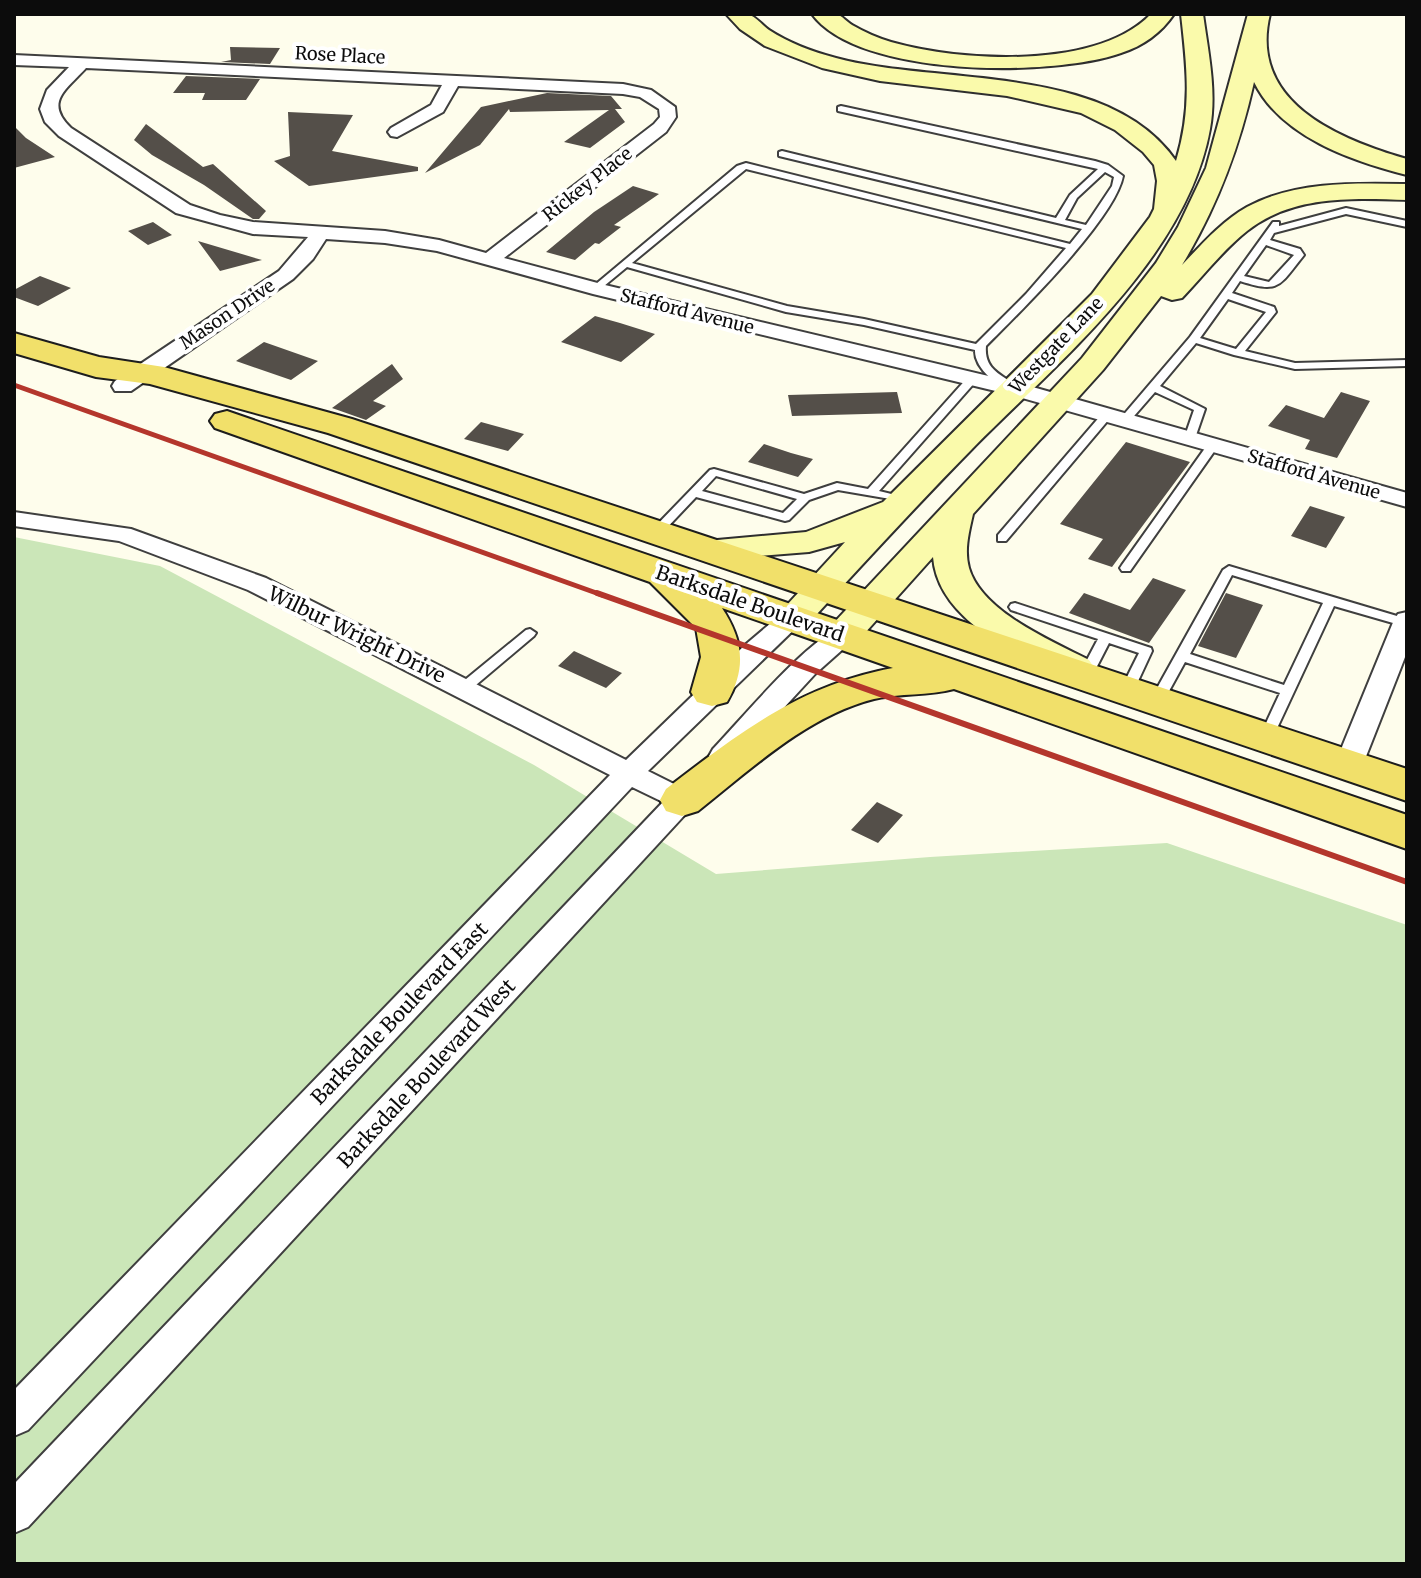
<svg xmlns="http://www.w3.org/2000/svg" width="1421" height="1578" font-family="Merriweather,serif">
	<rect width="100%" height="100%" fill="#fefdec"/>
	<path fill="#cbe6b8" d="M14,537L160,566L534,765L716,874L930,857L1167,843L1407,925V1564H14Z"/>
	<path fill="#544f49" d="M230,47L280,48L270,64L221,62L231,60Z
		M186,76L260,79L246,100H202L205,93H173Z
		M547,93L611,96L622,109H615L625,122L590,148L564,142L609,110L510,112L509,109L480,145L425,173L481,107Z
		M288,112L353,115L332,151L418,167V171L309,186L274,161L290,156Z
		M146,124L203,167L213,164L266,211L259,219H253L204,185L152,155L134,140Z
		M14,126L26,138L55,157L14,168Z
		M633,186L659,194L614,225L621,227L599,244L595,243L575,260L546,252L594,212Z
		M153,222L172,235L148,245L128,231Z
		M198,241L262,260L220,271Z
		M40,276L71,288L38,306L14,297V290Z
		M595,316L620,323L655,334L621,362L561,342Z
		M264,342L318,361L291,380L236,361Z
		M392,364L403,379L373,401L386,406L366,420L332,408Z
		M897,392L902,413L792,416L788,395Z
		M1341,392L1370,401L1337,458L1305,449L1310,440L1268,426L1286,405L1324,418Z
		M481,422L524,434L508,451L464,439Z
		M1126,442L1190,462L1112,567L1088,559L1103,539L1060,524Z
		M764,444L791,453L813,459L798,477L748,462Z
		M1310,506L1345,517L1326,548L1291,536Z
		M1153,578L1186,590L1149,643L1069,613L1084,593L1130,610Z
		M1226,593L1263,605L1236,658L1198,646Z
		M574,651L622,673L606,688L558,666Z
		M877,802L903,815L878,843L851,830Z"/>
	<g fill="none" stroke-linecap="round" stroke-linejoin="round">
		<g stroke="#3f3f3f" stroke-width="4">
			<path id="service" d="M841,106L1095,161L1108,165L1123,176C1115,219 1020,312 986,346C984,369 1000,374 1017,386V390C1000,391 974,368 975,350L864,325L786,312L627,267L598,291L590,289L737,166L746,163L1070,244L1082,229L779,156V152L782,151L1056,218L1070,195L1098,169L838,111V107ZM746,169L1066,248L1026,294L976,344L864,319L787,306L632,263ZM1105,172L1114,177L1112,186L1086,225L1065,220L1077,198Z
				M1346,208L1407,221V227L1346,214L1274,233L1270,240L1300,249L1304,255C1279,286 1280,294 1240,281L1232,293L1274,307L1276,312L1245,351L1295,363L1407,360V366L1295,369L1234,355L1196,343L1160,386L1205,409L1194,441L1190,442L1184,439L1194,410L1155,392L1128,423H1120V419L1190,337L1273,222H1279V226ZM1266,245L1294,255L1269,282L1244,276ZM1228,299L1266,312L1236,349L1200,338Z
				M973,375L978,378L977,380L879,491L908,498V502L838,490L809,500L789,520L785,521L696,497L660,535L656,536L650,532L710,470L714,469L804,494L837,483L868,489L969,376ZM716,476L797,499L783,513L702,491Z
				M1106,413L1110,414V418L1006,541H998V535L1102,414Z
				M1212,443L1218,446L1130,571H1122L1120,568L1122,565L1208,444Z
				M1229,566L1407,619V627L1334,606L1272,739L1267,741L1260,736L1280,693L1185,662L1163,702H1153L1151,699L1223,570ZM1232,575L1323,603L1284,685L1190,654Z
				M1015,603L1151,648L1152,651L1133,692L1128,693L1121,689L1139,653L1109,643L1091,678H1081L1079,675L1098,639L1011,610L1009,607L1011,604Z
				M530,629L536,633L534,636L470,690H460L458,687L460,684L526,630Z"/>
		</g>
		<g stroke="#3f3f3f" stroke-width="4">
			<path id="minor" d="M14,55L623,84L651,90L675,107L676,117L666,132L504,258L605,285L1022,384L1407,493V507L1008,394L593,294L437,251L385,243L326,239L313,259L293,279L131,391H115L112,386L115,381L279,271L308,237L253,234L176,213L59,136L45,122L40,109L47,90L69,67L14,65ZM86,68L442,85L431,105L391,128L388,132L391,136L397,137L443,112L458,86L623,94L640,97L659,109L660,117L654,124L486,253L439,240L385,231L253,222L220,215L190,205L71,128C44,102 66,90 86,68Z
				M14,512L131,529L266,578L626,760L745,645L784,612H802L806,618L648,771L678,786L694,777L704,780L708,787L704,794L28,1527L14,1533V1484L663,802L632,787L28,1430L14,1436V1390L610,775L248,590L119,541L14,526Z
				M1407,612V652L1363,764L1359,771L1349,774L1339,771L1335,764L1394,620L1398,614Z
				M842,628L851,630L855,636L851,642L815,674L733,763L723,766L713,763L709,756L713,749C739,722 810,636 842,628Z"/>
		</g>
		<g stroke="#2e2e2e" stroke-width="4">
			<path id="secondary" d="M726,14C733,14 745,12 750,15C757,18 763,26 769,30C789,43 813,52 836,58C939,86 1108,62 1176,161C1192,108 1187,68 1181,14H1203C1208,51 1217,91 1210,129C1187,257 1059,361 972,449C915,507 860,567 806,626L793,630L780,626L775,618L845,542L809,552L707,560L695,556L690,549L695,542L806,532L883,502L1092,294L1150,217L1154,209L1157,181L1154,165L1143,152L1115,130L1081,113L1007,96L880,81L822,68L765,46L740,29Z
				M812,14C819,14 830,12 837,14C842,16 847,22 852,25C864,32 878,38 891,42C961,62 1097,70 1151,14H1174C1161,33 1143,46 1121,53C1053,77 859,78 812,14Z
				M1248,14H1270C1248,102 1338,139 1407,159V175C1352,161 1281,137 1254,82C1239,149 1217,207 1182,265C1202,244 1222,221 1247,207C1295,181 1354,183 1407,184V200C1352,198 1292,195 1247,231C1223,250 1203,276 1182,298L1172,300L1161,296L1103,370L973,514C969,532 964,550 969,568C982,612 1052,641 1089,660L1095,669L1089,678L1076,681L1063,678C1015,652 938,620 933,557L855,644L842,648L829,644L824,636L829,628L1082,358L1156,263L1178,227L1206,168Z"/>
		</g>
		<g stroke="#1d1d1d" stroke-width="4">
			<path id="primary" d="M14,333L99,357L164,367L352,419L1407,769V801L328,433L150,384L96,377L14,353Z
				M227,411L1407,815V849L954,689C928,696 900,693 874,699C807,716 751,769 698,811L682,816L666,811L660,800L666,789C739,733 800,685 893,668L722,608C743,640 747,668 727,702L712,706L697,702L691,692L701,657L696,628L650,582L215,428L210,421L215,414Z"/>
		</g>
		<use href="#service" fill="#fff" fill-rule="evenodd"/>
		<use href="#minor" fill="#fff" fill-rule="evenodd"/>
		<use href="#secondary" fill="#fafaab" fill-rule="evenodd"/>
		<use href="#primary" fill="#f1e06a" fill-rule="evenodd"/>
		<path stroke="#b4362c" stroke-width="5" d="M14,385L602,595"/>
		<path stroke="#b4362c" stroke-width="6" d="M597,593L1407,882"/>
	</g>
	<g text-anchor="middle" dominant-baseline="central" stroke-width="8" stroke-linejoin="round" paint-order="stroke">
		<g font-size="18" fill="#0c0c0c" stroke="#fff">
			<text transform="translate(340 55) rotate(3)">Rose Place</text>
			<text transform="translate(587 184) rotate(-38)">Rickey Place</text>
			<text transform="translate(687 311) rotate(14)">Stafford Avenue</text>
			<text transform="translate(227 314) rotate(-34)">Mason Drive</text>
			<text transform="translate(1056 345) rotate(-46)">Westgate Lane</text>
			<text transform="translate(1314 474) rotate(16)">Stafford Avenue</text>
		</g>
		<g font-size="20" fill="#0c0c0c" stroke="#fff">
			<text transform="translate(750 603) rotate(19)">Barksdale Boulevard</text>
			<text transform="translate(357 634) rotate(26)">Wilbur Wright Drive</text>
			<text transform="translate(399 1013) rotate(-46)">Barksdale Boulevard East</text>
			<text transform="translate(426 1073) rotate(-47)">Barksdale Boulevard West</text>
		</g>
	</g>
	<rect width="1421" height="1578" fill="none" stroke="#0c0c0c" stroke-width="32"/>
</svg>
